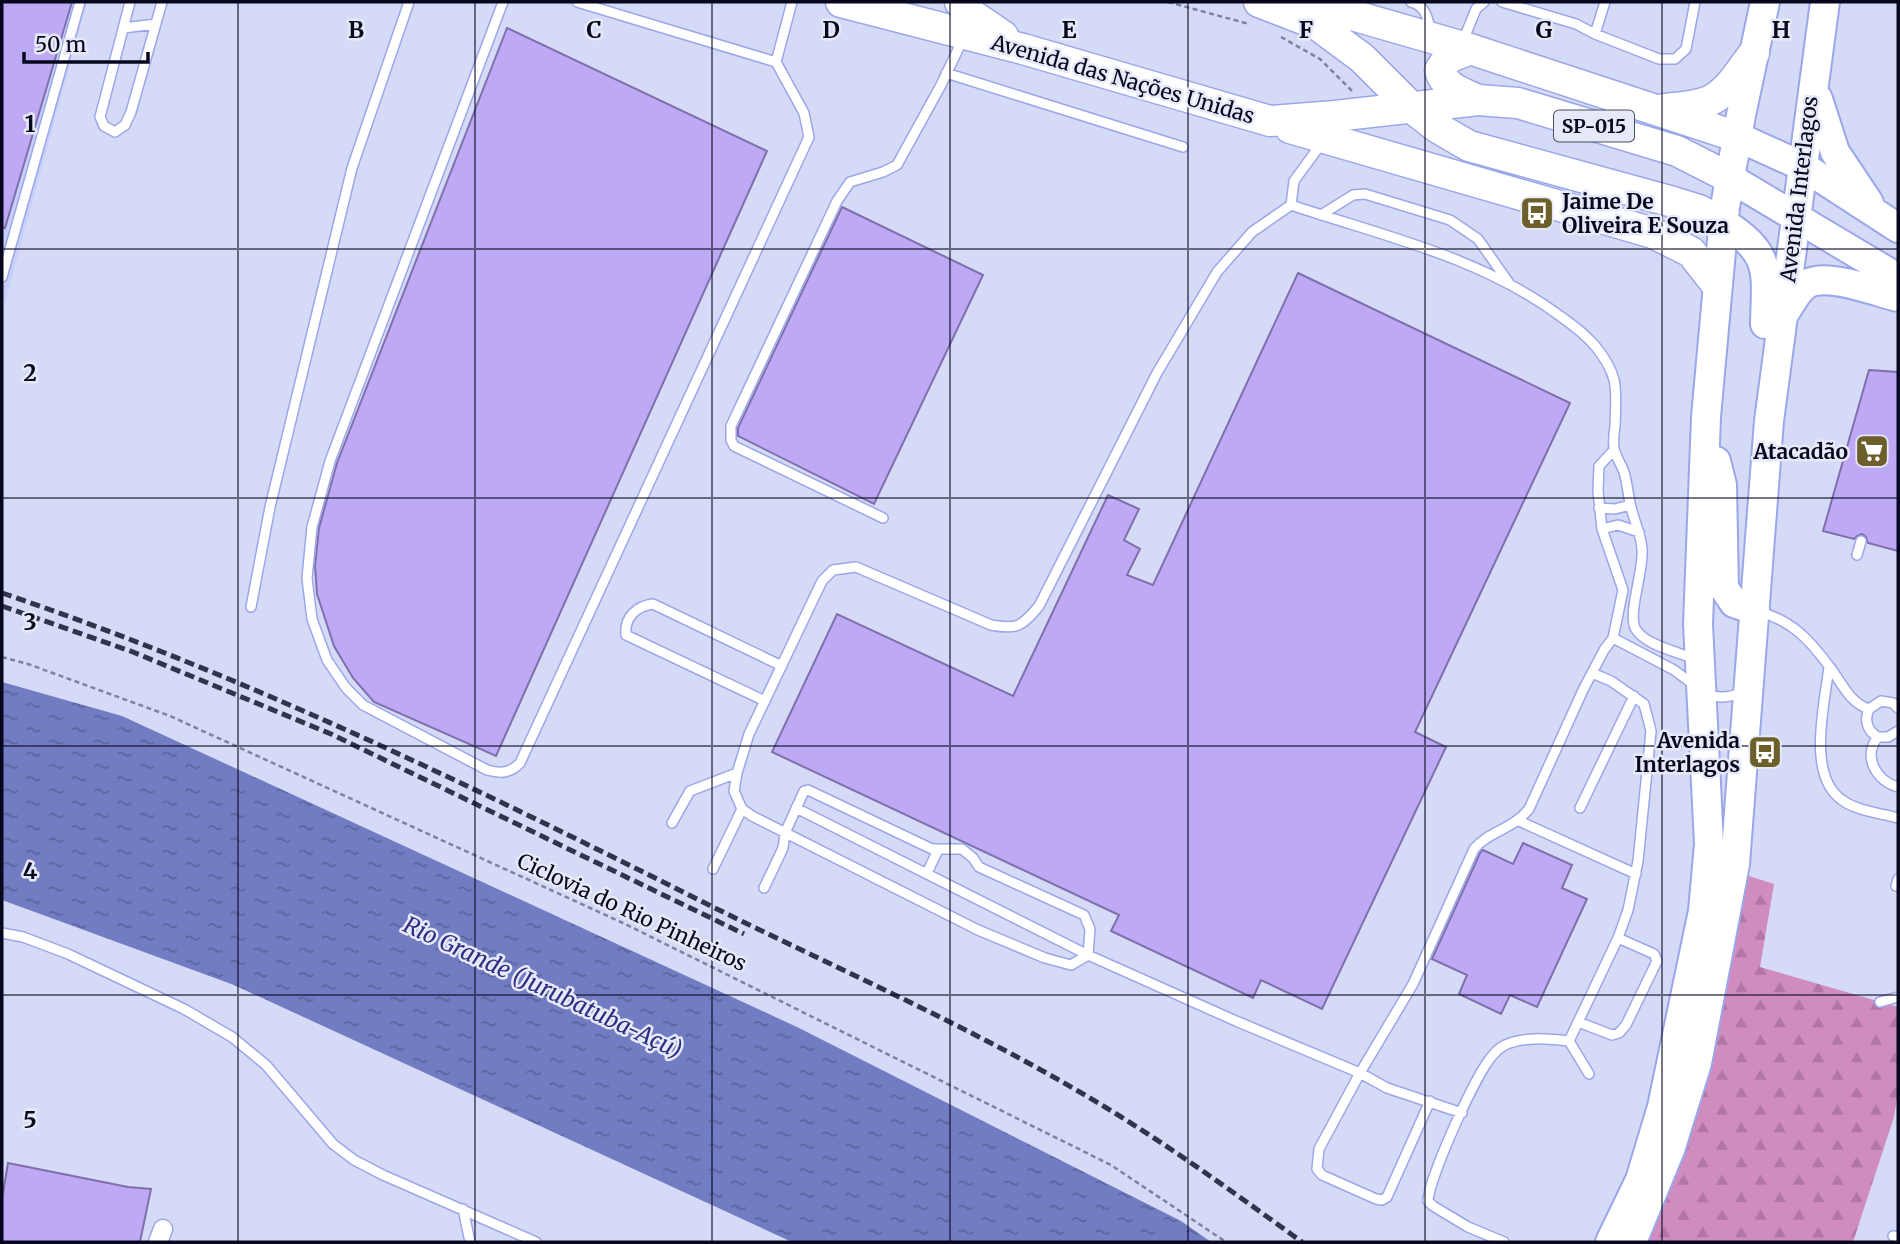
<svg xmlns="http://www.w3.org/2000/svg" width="1900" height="1244" font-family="Merriweather,serif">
	<defs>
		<pattern id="forest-firs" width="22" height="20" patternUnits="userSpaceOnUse" patternTransform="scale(1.75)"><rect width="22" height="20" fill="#d08bbf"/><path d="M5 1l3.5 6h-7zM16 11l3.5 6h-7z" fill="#b176a4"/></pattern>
		<pattern id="water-ripples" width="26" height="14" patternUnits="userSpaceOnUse" patternTransform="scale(1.75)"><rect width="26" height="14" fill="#717cc2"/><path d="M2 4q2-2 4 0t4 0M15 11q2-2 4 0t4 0" fill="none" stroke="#5b649d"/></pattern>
	</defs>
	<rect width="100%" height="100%" fill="#d5dbf6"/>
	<path fill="#c7d0fc" d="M2,2H87L2,313Z"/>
	<path fill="url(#forest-firs)" d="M1743,874L1774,884L1760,967L1898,1007V1092L1894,1117L1853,1242H1644Z"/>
	<path fill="url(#water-ripples)" d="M2,682L122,716L797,1027L1181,1221L1211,1242H792L234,985L2,900Z"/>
	<path fill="#bda9f4" stroke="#806fad" stroke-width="2" d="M2,2H72L5,228L2,227Z
		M507,28L767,151L496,756L374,702L353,678L334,646L317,594L315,566L319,528L337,463Z
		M842,207L983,275L874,504L738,436V428Z
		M1298,273L1570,403L1415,732L1446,747L1322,1009L1261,980L1253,998L1111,931L1119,915L772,752L837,614L1013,696L1108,495L1139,509L1124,540L1140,549L1127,575L1153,585Z
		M1869,370L1898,372V551L1868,543L1866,537L1862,534L1857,536L1854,539L1823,531Z
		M1523,843L1572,865L1562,888L1587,899L1537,1007L1510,995L1501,1014L1459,994L1467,975L1432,959L1480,853L1483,850L1513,864Z
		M8,1163L128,1187L151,1189L140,1242H2V1199Z"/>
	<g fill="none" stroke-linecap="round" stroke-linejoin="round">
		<g stroke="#9ba7e8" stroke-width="12">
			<path id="service" d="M130,2L100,117L104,126L115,132L125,125L131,112L162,2
				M503,2L330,461L312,527L307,578L312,619L327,660L346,688L363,705L487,770C502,774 510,773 520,763L809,137L804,113L776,62L792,2
				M577,2L776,62
				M1411,2C1426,6 1428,19 1431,33
				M1502,2L1576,24L1595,34L1605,2
				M123,28L156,24
				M1595,34L1659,59H1675L1686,49L1695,2
				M1463,41L1476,9L1484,2
				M946,73L1183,147
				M1321,144L1294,181L1291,205L1252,232L1217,272L1157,373L1039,606C1022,626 1018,630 991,625L856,567L833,570L822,581L749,734L737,773L734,791L742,809L752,816L978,930L1045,958L1071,965L1088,955L1236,1021L1360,1073L1387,1088L1462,1113
				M1291,205C1383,236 1481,257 1560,316C1573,325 1586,335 1596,347C1620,377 1616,390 1615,426C1614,433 1613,441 1614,448C1615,455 1621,464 1624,472C1627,482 1628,493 1630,503C1633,519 1641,533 1642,549C1644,570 1628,612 1635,628C1644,645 1678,652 1695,659
				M1321,215L1353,195L1365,194L1450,220L1478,239L1509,283
				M2,277L80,2
				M1614,450L1599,466L1598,491L1602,529L1623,590L1613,638L1674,670L1694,685
				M1599,508L1615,509L1630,505
				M883,518L734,446L731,440V426L837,201L850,182L883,172L897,165L941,85L963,39
				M1602,529L1618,525L1639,532
				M1857,555L1861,541
				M251,607L270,507L352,168L409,2
				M1758,611C1792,621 1808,638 1829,666C1841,681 1849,703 1869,709
				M1829,666C1825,703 1806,775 1842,800C1857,811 1880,813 1898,818
				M1705,693C1718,699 1730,698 1742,692
				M765,701L626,635C624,617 637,606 653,604L782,666
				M1898,708L1893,703L1881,701L1869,709C1864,720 1867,731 1878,737H1888L1898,731
				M1878,737C1862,756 1876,781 1898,787
				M1580,808L1634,696
				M1519,821L1636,874
				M672,823L690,791L737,773
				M713,869L742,809
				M927,873L938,850
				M1896,886L1898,879
				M764,888L783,848L785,833L804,791L808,790L932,849H962L973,858L979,867L1084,915L1090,929L1088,955L796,808
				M2,933L23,937L68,954L184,1009L232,1037L266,1065L333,1144L354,1160L383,1175L536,1242
				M1880,1002L1898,997
				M1578,1022L1612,1035L1619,1033L1626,1025L1657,961L1654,954L1618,938
				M1589,1074L1569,1041L1618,938L1628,910L1638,861L1651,731L1644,704L1611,681L1592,673
				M1430,1101L1387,1197L1382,1200L1376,1199L1322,1175L1317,1169L1319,1149L1360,1073L1413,984L1474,849C1489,831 1512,830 1529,809L1583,690L1604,650L1613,638
				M463,1209L470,1242
				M1893,1236L1898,1237
				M1504,1242L1468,1227L1433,1206L1428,1201C1429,1178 1476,1073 1493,1055C1496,1051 1501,1047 1505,1045C1524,1036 1549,1039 1569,1041"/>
		</g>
		<g stroke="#9ba7e8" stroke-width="21">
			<path id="minor" d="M158,1242L163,1229"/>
		</g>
		<g stroke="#9ba7e8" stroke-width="32">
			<path id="primary" d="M1818,99L1835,152L1869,203
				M1738,137L1804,167L1898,228
				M1730,178L1898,278
				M1724,223C1773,254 1766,272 1765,324
				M1784,314C1791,304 1797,290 1807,284C1827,272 1876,292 1898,297
				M1716,461L1722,485L1724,588L1734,603L1755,610
				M1610,1242L1640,1180L1662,1107L1703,911L1709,844L1698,624L1706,417L1725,207L1741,115L1765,2
				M1632,1242L1670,1150L1697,1063L1735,864L1769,421L1825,2"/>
		</g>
		<g stroke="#9ba7e8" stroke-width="33">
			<path id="trunk" d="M841,2L1023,49L1270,121L1335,116L1478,100L1518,103L1677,151L1730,178
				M960,2L972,15L1003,36
				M1259,2L1316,24L1362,58L1412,108L1438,128L1469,146L1673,202L1699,210L1724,223
				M1307,2L1470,49L1738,137
				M1470,49L1448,58L1440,70C1444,88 1463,93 1478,100
				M1664,109C1680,107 1699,107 1713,99C1730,90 1742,68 1754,53
				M1290,128L1653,233L1691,252L1717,285"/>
		</g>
		<path stroke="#7e829c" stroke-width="2.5" stroke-dasharray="5 3.5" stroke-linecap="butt" d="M1168,2L1249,24
			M1281,37L1320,59L1353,92
			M2,657L28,664L170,716L623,923L1111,1165L1226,1242"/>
		<use href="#service" stroke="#fff" stroke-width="9"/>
		<use href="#minor" stroke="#fff" stroke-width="18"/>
		<use href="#primary" stroke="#fff" stroke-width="28"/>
		<use href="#trunk" stroke="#fff" stroke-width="30"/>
		<path stroke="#32344c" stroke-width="5" stroke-dasharray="10 5" stroke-linecap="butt" d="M2,593C247,676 474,787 705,903C829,965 958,1021 1078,1091C1156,1136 1229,1189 1302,1242
			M2,606L133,652L331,734L744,934"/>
	</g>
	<path fill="none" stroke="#07081f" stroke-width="2" stroke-opacity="0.55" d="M238,2V1242M475,2V1242M712,2V1242M950,2V1242M1188,2V1242M1425,2V1242M1662,2V1242M2,249H1898M2,498H1898M2,746H1898M2,995H1898"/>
	<defs>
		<g id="bus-square" transform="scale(1.75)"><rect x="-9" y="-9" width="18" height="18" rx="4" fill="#6c5f2c" stroke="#e6e9f7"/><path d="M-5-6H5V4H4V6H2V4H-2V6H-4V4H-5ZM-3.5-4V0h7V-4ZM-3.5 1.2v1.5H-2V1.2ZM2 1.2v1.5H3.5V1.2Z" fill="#fff"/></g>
		<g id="supermarket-square" transform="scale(1.75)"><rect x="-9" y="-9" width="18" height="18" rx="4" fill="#6c5f2c" stroke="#e6e9f7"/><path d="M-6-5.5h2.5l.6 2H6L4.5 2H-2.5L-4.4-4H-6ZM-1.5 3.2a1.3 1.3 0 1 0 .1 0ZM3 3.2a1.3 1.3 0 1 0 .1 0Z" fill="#fff"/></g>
	</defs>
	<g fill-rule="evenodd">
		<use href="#bus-square" x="1537" y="213"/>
		<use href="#supermarket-square" x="1872" y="451"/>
		<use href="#bus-square" x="1765" y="752"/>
	</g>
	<g text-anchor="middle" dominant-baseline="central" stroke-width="5" stroke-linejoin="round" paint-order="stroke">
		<rect fill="#e6e9f7" stroke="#4a4c60" stroke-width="2" x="1554" y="110.5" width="80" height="31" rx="5"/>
		<g font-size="19" font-weight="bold" fill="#07081f">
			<text x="1594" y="126">SP-015</text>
		</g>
		<g font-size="21" fill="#07081f" stroke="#e6e9f7">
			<text transform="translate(1123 79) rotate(16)">Avenida das Nações Unidas</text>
			<text transform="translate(1799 189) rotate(-83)">Avenida Interlagos</text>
			<text transform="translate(632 912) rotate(25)">Ciclovia do Rio Pinheiros</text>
		</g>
		<g font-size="21" font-weight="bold" fill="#07081f" stroke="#e6e9f7" text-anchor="end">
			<text x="1562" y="201" text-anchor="start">Jaime De<tspan x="1562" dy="24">Oliveira E Souza</tspan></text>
			<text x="1848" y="451">Atacadão</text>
			<text x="1740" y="740">Avenida<tspan x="1740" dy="24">Interlagos</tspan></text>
		</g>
		<g font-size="23" font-style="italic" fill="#2d2f83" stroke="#e6e9f7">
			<text transform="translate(543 987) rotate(25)">Rio Grande (Jurubatuba-Açú)</text>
		</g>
	</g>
	<g font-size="23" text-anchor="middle" font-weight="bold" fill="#07081f" stroke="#e6e9f7" stroke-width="5" stroke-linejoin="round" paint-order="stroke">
		<text x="356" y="38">B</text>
		<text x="594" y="38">C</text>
		<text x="831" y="38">D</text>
		<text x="1069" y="38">E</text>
		<text x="1306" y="38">F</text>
		<text x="1544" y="38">G</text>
		<text x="1781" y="38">H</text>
		<text x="30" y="132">1</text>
		<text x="30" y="381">2</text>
		<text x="30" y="630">3</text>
		<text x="30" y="879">4</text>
		<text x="30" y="1128">5</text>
	</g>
	<rect width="1900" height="1244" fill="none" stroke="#07081f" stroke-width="7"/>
	<path d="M24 52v10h124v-10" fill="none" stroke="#07081f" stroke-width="3.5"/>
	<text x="35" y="52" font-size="21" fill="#07081f" stroke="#e6e9f7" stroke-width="5" paint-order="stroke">50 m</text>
</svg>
